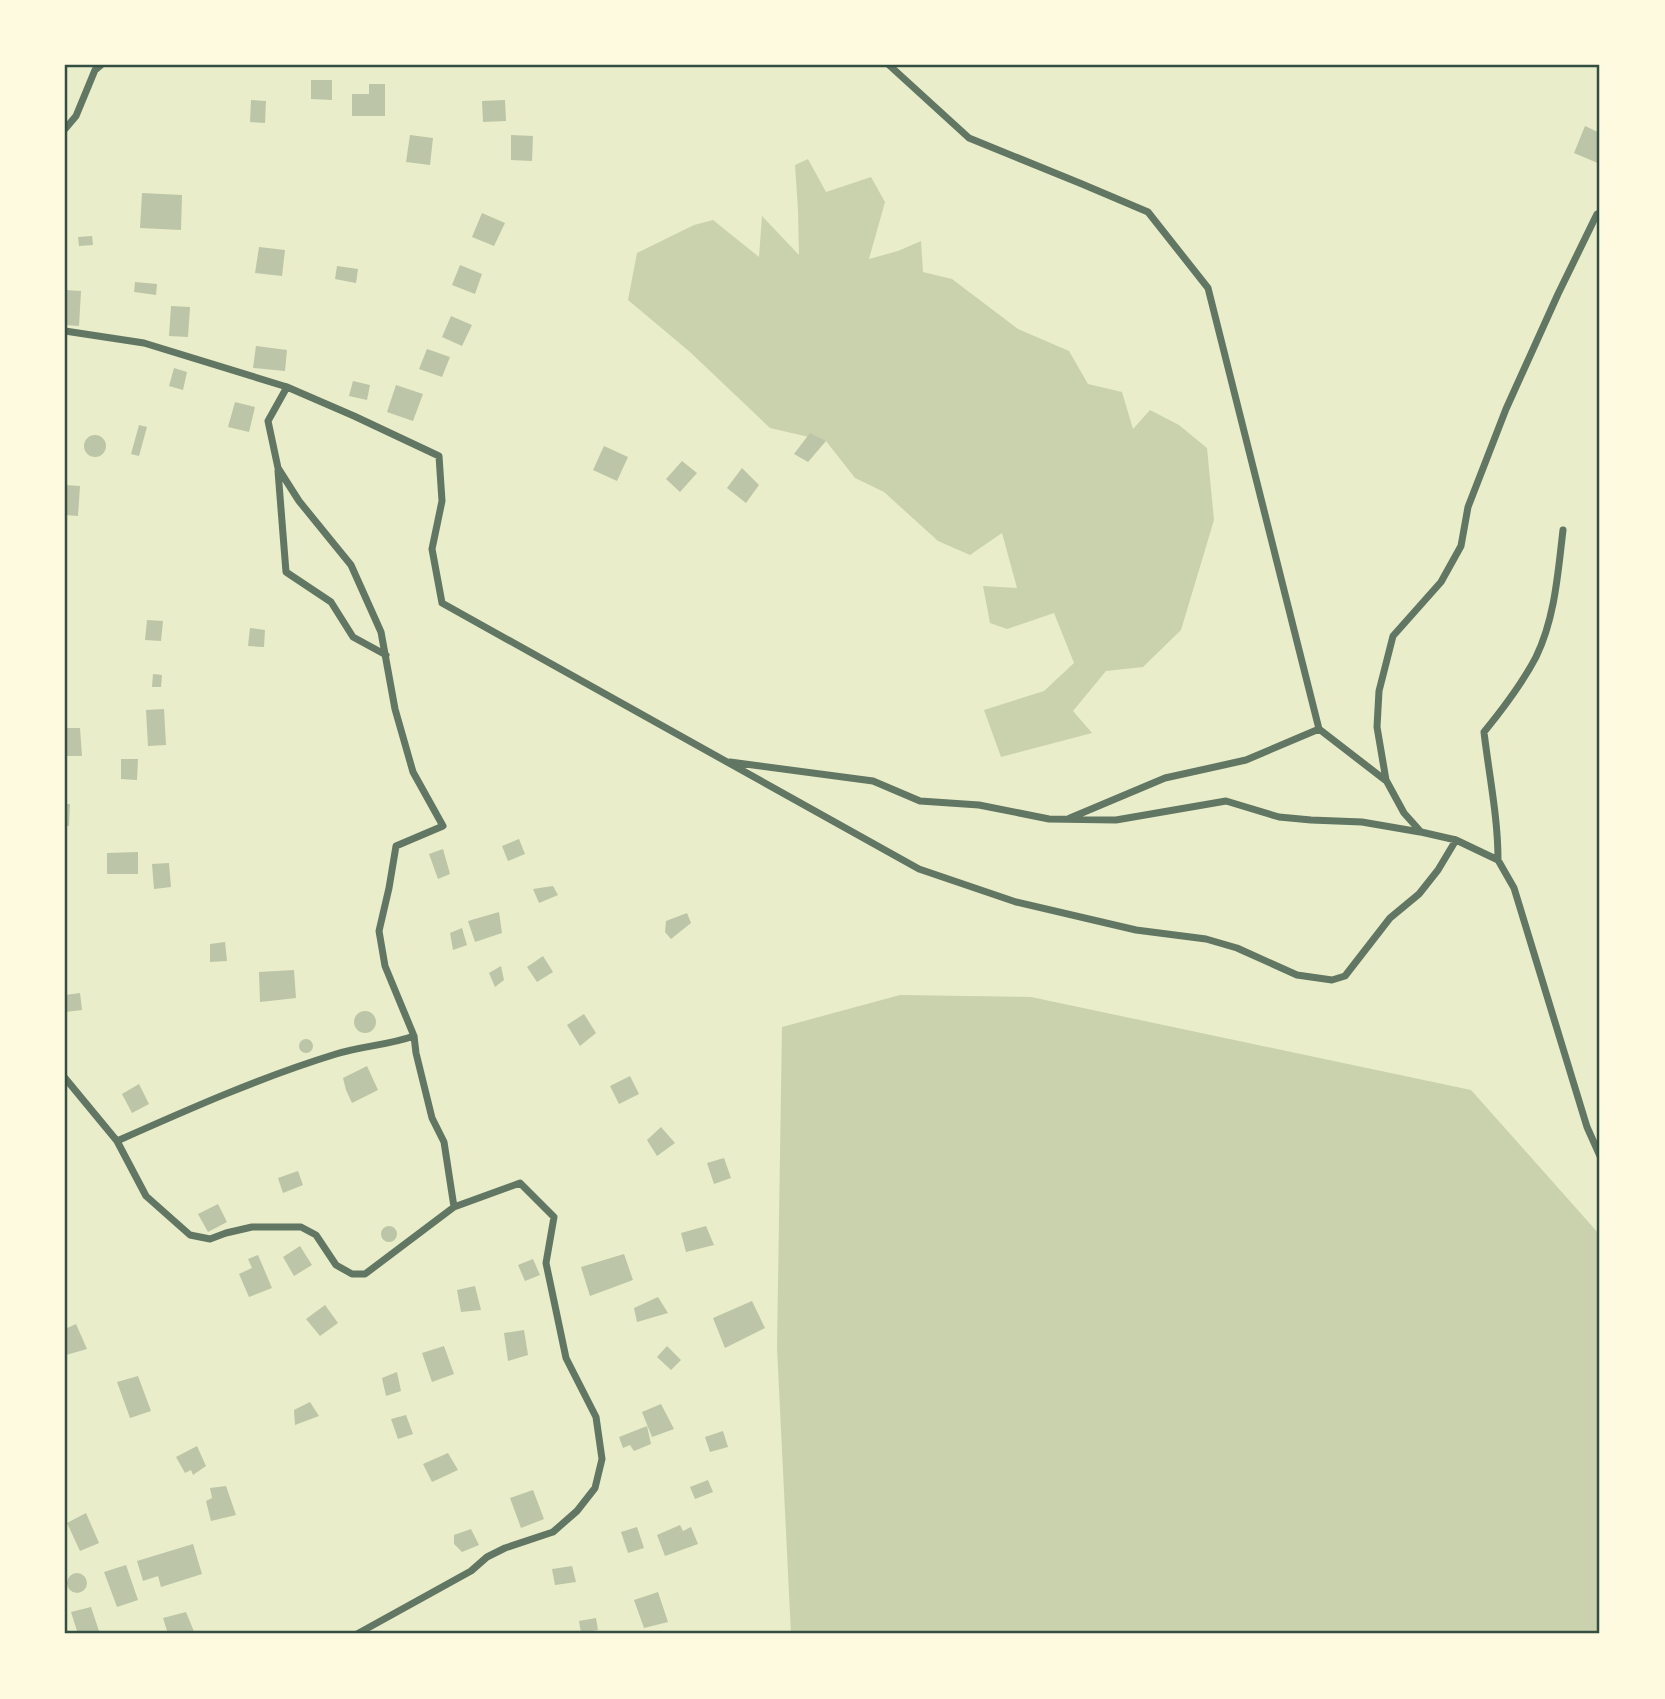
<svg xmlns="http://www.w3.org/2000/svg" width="1665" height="1699" font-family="'IBM Plex Sans',sans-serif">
	<rect width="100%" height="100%" fill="#e9edc9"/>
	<path fill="#cad2ad" d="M808,159L826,192L871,177L885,202L869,259L898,251L921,241L923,272L952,279L1018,329L1069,351L1088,384L1122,392L1133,429L1150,410L1179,425L1207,448L1214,520L1181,630L1143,667L1106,671L1073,711L1092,733L1001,757L984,710L1044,691L1074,663L1054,613L1007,629L990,623L983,586L1017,588L1002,533L970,555L938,541L884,492L855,478L826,441L770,428L690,352L628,300L637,253L694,225L713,220L759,257L762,216L799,255L798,210L795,165Z
		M900,995L1031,997L1471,1090L1600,1235V1634H791L777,1348L782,1027Z"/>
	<path fill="#bcc5a7" d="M311,80H332V100L311,99Z
		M369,84H385V116H352V94H369Z
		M251,100L266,101L265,123L250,122Z
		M505,100L506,121L483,122L482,101Z
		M1585,126L1600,133V164L1574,153Z
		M410,135L433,138L430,165L406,162Z
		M511,135L533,136L532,161L511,160Z
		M142,193L182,195L181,230L140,228Z
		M482,213L505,223L494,246L472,237Z
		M92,236L93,245L79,246L78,237Z
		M259,247L285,250L282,276L255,273Z
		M460,265L482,274L475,294L452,285Z
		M337,266L358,269L356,283L335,279Z
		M135,282L157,284L156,295L134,292Z
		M65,290L81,291L79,326L65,325Z
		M171,306L190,307L188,337L169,336Z
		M451,316L472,325L462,346L442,337Z
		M256,346L287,350L285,371L253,368Z
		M427,349L450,357L442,377L419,369Z
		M174,368L187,372L183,390L169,386Z
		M353,381L370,385L367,400L349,396Z
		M396,385L423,394L413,421L387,412Z
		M235,402L255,407L249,432L228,427Z
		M139,425L147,427L139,456L131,454Z
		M810,433L826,441L808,462L794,454Z
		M84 446a11 11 0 1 1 22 0a11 11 0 1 1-22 0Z
		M604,446L628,457L617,481L593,470Z
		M682,461L697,473L680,492L666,479Z
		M742,468L759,485L746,503L727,488Z
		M65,485L80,486L78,516L65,515Z
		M147,620L163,621L161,641L145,640Z
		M250,628L265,630L264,647L248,646Z
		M153,674L162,675L161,687H152Z
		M164,709L166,745L148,746L146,710Z
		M65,728H80L82,756H65Z
		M121,759H138L137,780L121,779Z
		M65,804H70L69,826H65Z
		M519,839L525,854L508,861L502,846Z
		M443,849L450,874L438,879L429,854Z
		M138,852V874H107V853Z
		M169,863L171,887L154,889L152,864Z
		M553,886L558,895L539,903L533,889Z
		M499,912L502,933L475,942L468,921Z
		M687,913L691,923L671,939L665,932L666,921Z
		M462,928L467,945L453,950L450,933Z
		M225,942L227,961L210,962V944Z
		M543,956L553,972L537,982L527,967Z
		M501,966L504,980L495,987L489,973Z
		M294,970L296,998L260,1002L259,972Z
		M80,993L82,1010L65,1012V995Z
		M354 1022a11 11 0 1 1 22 0a11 11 0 1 1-22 0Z
		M584,1014L596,1033L580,1046L567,1025Z
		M299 1046a7 7 0 1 1 14 0a7 7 0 1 1-14 0Z
		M367,1066L378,1090L352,1103L346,1090L343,1078Z
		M630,1076L639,1094L619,1104L610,1086Z
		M139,1084L149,1104L132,1113L122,1094Z
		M661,1127L675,1143L657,1156L647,1140Z
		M724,1158L731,1178L714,1184L707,1163Z
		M298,1171L303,1185L283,1193L278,1178Z
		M218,1204L227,1222L208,1232L198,1214Z
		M381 1234a8 8 0 1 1 16 0a8 8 0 1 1-16 0Z
		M706,1226L714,1245L686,1252L681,1233Z
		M300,1246L312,1265L294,1276L283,1257Z
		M624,1254L633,1280L590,1296L581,1267Z
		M258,1255L272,1288L249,1297L239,1274L252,1268L248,1259Z
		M533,1259L540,1275L525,1281L518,1265Z
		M475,1286L481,1310L461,1312L457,1290Z
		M658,1297L668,1313L637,1322L634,1308Z
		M752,1301L765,1328L725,1348L713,1318Z
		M325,1305L338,1323L320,1336L306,1319Z
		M76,1324L87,1349L66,1355L65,1329Z
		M524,1330L528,1355L508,1361L504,1333Z
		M444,1346L454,1374L432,1382L422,1353Z
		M667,1346L681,1360L671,1370L657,1357Z
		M397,1372L401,1391L386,1396L382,1378Z
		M138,1376L151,1411L130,1418L117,1382Z
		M310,1402L319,1416L295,1425L294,1410Z
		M661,1404L674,1429L652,1437L642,1412Z
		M406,1415L413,1434L398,1439L391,1419Z
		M647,1426L651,1444L634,1451L630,1445L623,1448L619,1437Z
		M723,1431L728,1447L710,1452L705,1437Z
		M197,1446L206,1466L193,1475L191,1470L185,1473L176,1457Z
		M448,1453L458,1470L432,1482L423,1464Z
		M708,1480L713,1492L695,1499L690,1487Z
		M226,1486L236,1515L211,1521L206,1501L212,1498L210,1488Z
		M533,1490L544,1519L521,1528L510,1498Z
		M86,1513L99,1543L80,1551L67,1523Z
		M680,1525L683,1531L691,1527L698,1544L665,1556L657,1535Z
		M637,1527L644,1548L628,1553L621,1532Z
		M471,1529L479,1545L462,1552L454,1544V1535Z
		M193,1544L202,1574L161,1587L158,1576L143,1581L137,1561Z
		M126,1565L138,1600L117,1607L104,1572Z
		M572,1566L576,1582L555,1585L552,1569Z
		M67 1583a10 10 0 1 1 20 0a10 10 0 1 1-20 0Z
		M658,1592L668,1622L644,1628L634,1600Z
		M91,1607L100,1634H78L71,1612Z
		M186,1612L195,1634H168L163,1618Z
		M596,1618L598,1630L581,1633L579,1621Z"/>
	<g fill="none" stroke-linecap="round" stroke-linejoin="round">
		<path stroke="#617663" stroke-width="7" d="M889,65L969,138L1082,184L1148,212L1208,288L1319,729L1385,780
			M65,129L76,116L95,70L101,65
			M1600,213L1597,214L1558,294L1506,409L1468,507L1461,546L1441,582L1393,636L1379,691L1377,727L1386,780L1404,813L1421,832L1456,840L1498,860L1514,888L1587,1127L1600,1156
			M65,331L144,343L287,387L354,416L439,456L442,501L432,549L442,603L919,869L1016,902L1136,930L1206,939L1237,948L1297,975L1332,980L1345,976L1390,918L1419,894L1438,870L1456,840
			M287,387L268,421L278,468L299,501L351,565L381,632L395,709L413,772L443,826L396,846L389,888L379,931L385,966L414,1036
			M278,471L286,572L331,602L353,637L386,655
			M730,762L873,781L920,801L979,805L1049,819L1116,820L1226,801L1279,817L1311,820L1362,822L1420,832
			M1070,818L1165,778L1246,760L1319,729
			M1498,860C1498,817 1489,775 1484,732C1502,710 1523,682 1536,657C1555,618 1558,572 1563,530
			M65,1078L117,1141L146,1196L190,1235L210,1239L226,1233L252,1227H301L316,1235L336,1265L352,1274H365L454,1207L520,1183L554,1217L546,1263L566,1358L596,1417L602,1459L595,1488L577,1511L553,1532L505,1548L487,1557L471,1571L357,1634
			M117,1141C189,1109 261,1077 336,1054C362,1046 389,1045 414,1036L416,1053L432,1118L444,1142L454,1207"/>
	</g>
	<rect width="1665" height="1699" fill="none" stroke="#fefae0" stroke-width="133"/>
	<rect x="66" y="66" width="1532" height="1566" fill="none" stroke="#344e41" stroke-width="2.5"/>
</svg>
